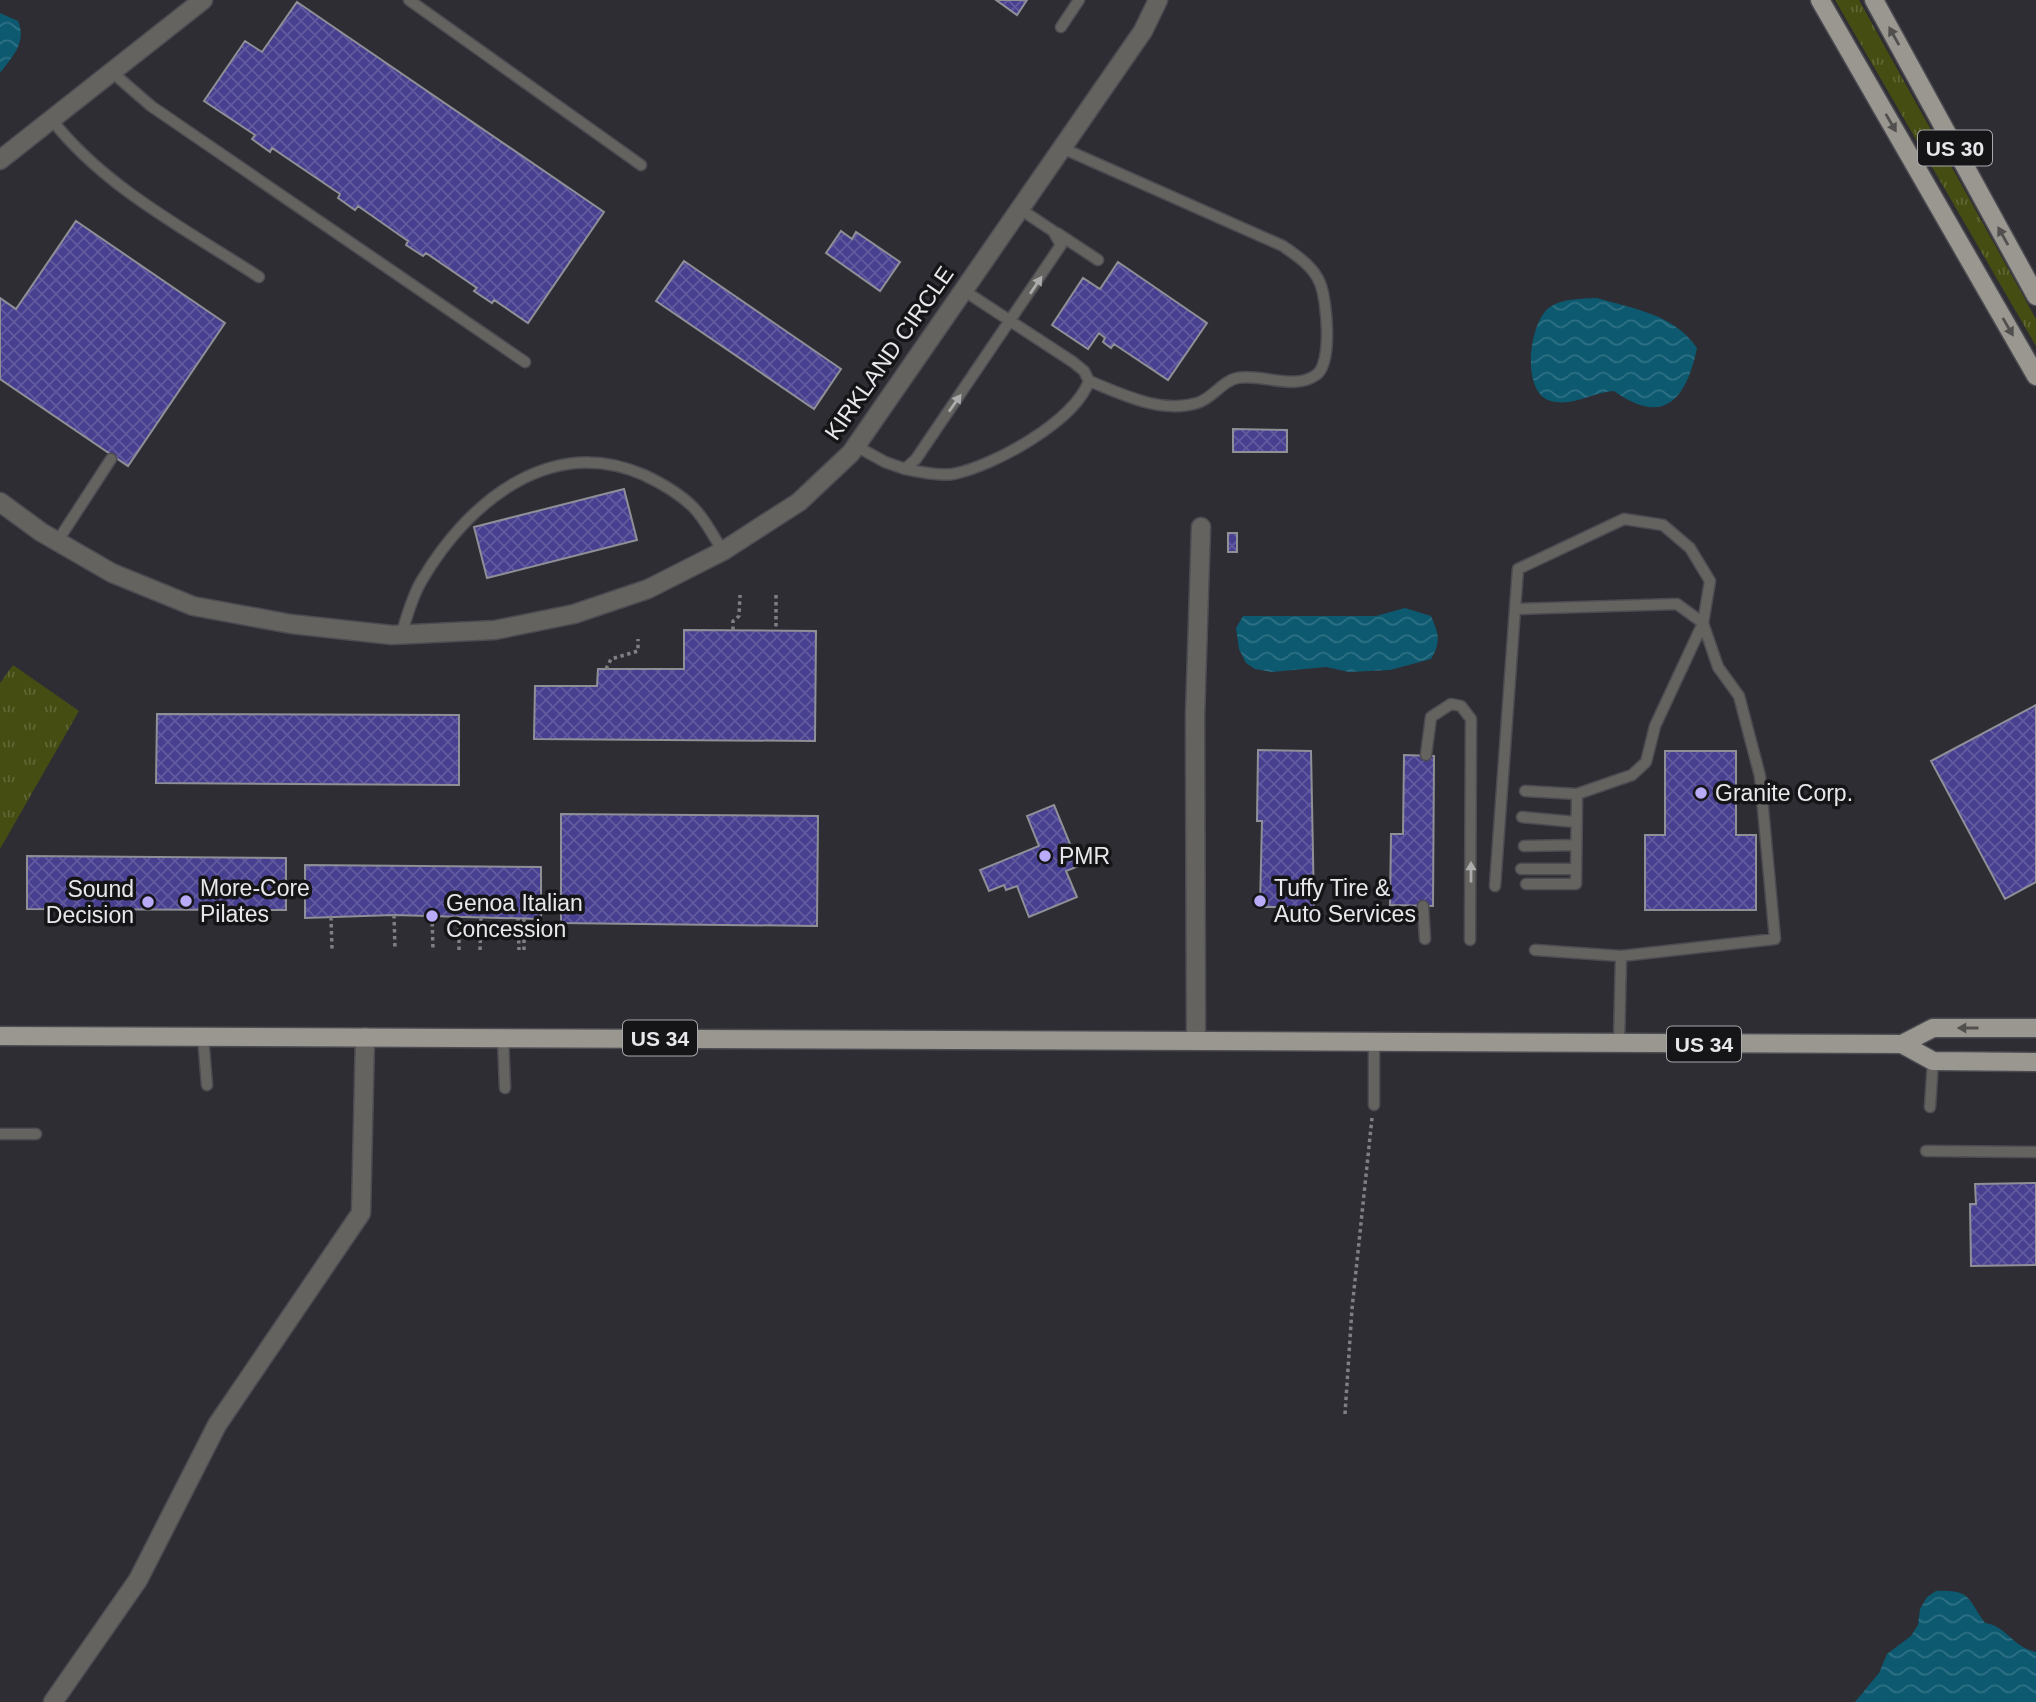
<svg xmlns="http://www.w3.org/2000/svg" width="2036" height="1702" font-family="Arial,sans-serif">
	<defs>
		<pattern id="grass-tufts" width="24" height="20" patternUnits="userSpaceOnUse" patternTransform="scale(1.75)"><rect width="24" height="20" fill="#454d12"/><path d="M3 7l-1-3M5 7V3M7 7l1-3M15 17l-1-3M17 17v-4M19 17l1-3" fill="none" stroke="#606735"/></pattern>
		<pattern id="water-waves" width="16" height="10" patternUnits="userSpaceOnUse" patternTransform="scale(1.75)"><rect width="16" height="10" fill="#0c5970"/><path d="M0 5q4-4 8 0t8 0" fill="none" stroke="#2f7185"/></pattern>
		<pattern id="building-cross-hatch" width="8" height="8" patternUnits="userSpaceOnUse" patternTransform="scale(1.75)"><rect width="8" height="8" fill="#473f8f"/><path d="M0 0l8 8M0 8l8-8" fill="none" stroke="#625b9f"/></pattern>
	</defs>
	<rect width="100%" height="100%" fill="#2d2d33"/>
	<path fill="url(#grass-tufts)" d="M1835,0H1859L2036,319V346Z
		M13,665L79,711L0,849V683Z"/>
	<path fill="url(#water-waves)" d="M0,13L18,21C27,42 13,56 0,73Z
		M1597,298C1634,309 1674,314 1697,348C1686,401 1663,426 1614,391C1593,392 1573,407 1551,401C1520,393 1529,321 1550,307C1563,298 1582,299 1597,298Z
		M1405,608L1431,616C1439,634 1441,642 1431,659L1390,670L1349,672L1326,667L1272,672L1255,669L1246,663L1239,649L1236,628L1243,616H1376Z
		M1936,1591C1972,1589 1968,1600 1985,1623C2007,1626 2012,1647 2036,1652V1702H1855L1879,1673L1887,1654L1911,1636L1918,1625L1920,1609L1927,1597Z"/>
	<path fill="url(#building-cross-hatch)" stroke="#8f8f97" stroke-width="2" d="M996,0H1027L1017,15Z
		M297,2L604,212L528,323L494,300L492,303L474,291L477,288L426,253L423,256L406,245L408,241L358,206L355,210L338,198L340,194L272,148L270,152L252,139L255,135L204,101L245,41L262,52Z
		M76,221L225,323L128,466L0,379V298L16,309Z
		M841,231L852,239L856,232L900,262L880,291L826,253Z
		M684,261L841,369L814,409L656,301Z
		M1118,262L1207,323L1168,380L1114,344L1111,348L1103,342L1105,338L1099,333L1088,349L1052,325L1083,278L1100,289Z
		M1233,429L1287,430V452H1233Z
		M624,489L637,540L487,578L474,527Z
		M1228,533H1237V552H1228Z
		M684,630L816,631L815,741L534,739L535,686H597L598,669H684Z
		M2036,705V882L2005,899L1931,761Z
		M157,714L459,715V785L156,783Z
		M1258,750L1311,751L1314,907H1260L1262,821H1257Z
		M1665,751H1736V835H1756V910H1645V835H1665Z
		M1404,755L1434,756L1433,906L1390,905L1391,834H1403Z
		M1054,805L1079,866L1066,871L1077,897L1029,917L1017,886L1006,890L1004,885L989,891L980,870L1039,846L1027,816Z
		M561,814L818,816L817,926L561,923Z
		M27,856L286,858V910L27,909Z
		M305,865L541,867V919L394,915L305,918Z
		M2036,1183V1265L1971,1266L1970,1204H1976L1975,1184Z"/>
	<g fill="none" stroke-linecap="round" stroke-linejoin="round">
		<g stroke="#4b4b51" stroke-width="13">
			<path id="lane" d="M409,0L641,165
				M1061,27L1079,0
				M113,73L151,106L525,362
				M52,120C105,188 187,230 259,277
				M1062,148L1283,246C1297,256 1313,266 1320,283C1327,300 1333,364 1316,375C1294,391 1261,373 1237,378C1222,381 1212,399 1197,403C1160,414 1122,394 1089,381
				M1057,233L1098,260
				M856,446L885,462L905,469L916,459L1061,245L1053,231L1020,209
				M905,469C920,472 938,476 953,474C994,466 1075,421 1089,381L1084,371L1073,362L963,290
				M57,542L111,459
				M401,635C407,617 412,596 422,580C468,502 550,434 644,475C661,483 679,493 693,507C705,519 713,536 723,551
				M1426,755L1431,717L1451,704L1461,706L1471,719L1470,940
				M1525,791L1577,794L1632,775L1646,762L1655,726L1703,623L1710,581L1690,548L1663,525L1624,519L1518,569L1515,609L1677,604L1703,623L1718,667L1739,696L1760,776L1775,939L1621,956
				M1522,817L1576,822
				M1524,846L1576,845
				M1521,869H1576
				M1526,884H1576L1577,794
				M1495,886L1515,609
				M1423,906L1425,939
				M1535,950L1621,956L1619,1044
				M203,1037L207,1085
				M503,1038L505,1088
				M1374,1105V1043
				M1930,1107L1933,1061
				M0,1134H36
				M1926,1151L2036,1152"/>
		</g>
		<g stroke="#4b4b51" stroke-width="21">
			<path id="street" d="M0,160L203,0
				M0,502L41,532L112,573L193,606L291,624L392,635L495,630L574,614L648,589L723,551L799,502L851,453L1143,31L1158,0
				M1196,1040L1195,716L1201,527
				M53,1702L138,1580L217,1425L361,1213L365,1037"/>
		</g>
		<g stroke="#4b4b51" stroke-width="21">
			<path id="primary" d="M1820,0L2036,376
				M1874,0L2036,296
				M0,1036L1902,1044L1933,1061L2036,1062
				M1902,1044L1933,1028H2036"/>
		</g>
		<path stroke="#7f7f84" stroke-width="3.5" stroke-dasharray="3.5 3.5" stroke-linecap="butt" d="M776,595V630
			M733,630V621L739,616L740,595
			M606,669L611,659L638,651V639
			M394,915L395,949
			M432,916L433,950
			M331,917L332,949
			M518,919L519,950
			M459,950V917
			M480,950L481,918
			M524,950V919
			M1345,1414L1352,1309L1372,1118"/>
		<use href="#lane" stroke="#646360" stroke-width="10"/>
		<use href="#street" stroke="#646360" stroke-width="18"/>
		<use href="#primary" stroke="#9a9791" stroke-width="18"/>
	</g>
	<defs><path id="oneway-solid" d="M-6-.8H1V-3.2L6.5 0L1 3.2V.8H-6Z" transform="scale(1.75)"/></defs>
	<g fill="#51504e">
		<use href="#oneway-solid" transform="translate(1894 36) rotate(-119)"/>
		<use href="#oneway-solid" transform="translate(1891 123) rotate(60)"/>
		<use href="#oneway-solid" transform="translate(2003 236) rotate(-119)"/>
		<use href="#oneway-solid" transform="translate(2008 327) rotate(60)"/>
		<use href="#oneway-solid" transform="translate(1968 1028) rotate(-180)"/>
	</g>
	<g fill="#adacad">
		<use href="#oneway-solid" transform="translate(1036 285) rotate(-56)"/>
		<use href="#oneway-solid" transform="translate(955 403) rotate(-55)"/>
		<use href="#oneway-solid" transform="translate(1471 872) rotate(-90)"/>
	</g>
	<g fill="#b9abf7" stroke="#151518" stroke-width="2.5">
		<circle cx="1701" cy="793" r="7"/>
		<circle cx="1045" cy="856" r="7"/>
		<circle cx="186" cy="901" r="7"/>
		<circle cx="1260" cy="901" r="7"/>
		<circle cx="148" cy="902" r="7"/>
		<circle cx="432" cy="916" r="7"/>
	</g>
	<g text-anchor="middle" dominant-baseline="central" stroke-width="7" stroke-linejoin="round" paint-order="stroke">
		<g fill="#151518" stroke="#a9a9ac" stroke-width="2">
			<rect x="1918" y="130.5" width="74" height="35" rx="5"/>
			<rect x="623" y="1020.5" width="74" height="35" rx="5"/>
			<rect x="1667" y="1026.5" width="74" height="35" rx="5"/>
		</g>
		<g font-size="21" font-weight="bold" fill="#e8e8ec">
			<text x="1955" y="148">US 30</text>
			<text x="660" y="1038">US 34</text>
			<text x="1704" y="1044">US 34</text>
		</g>
		<g font-size="23" fill="#e8e8ec" stroke="#151518">
			<text transform="translate(889 353) rotate(-55)">KIRKLAND CIRCLE</text>
		</g>
		<g font-size="23" fill="#e8e8ec" stroke="#151518" text-anchor="start">
			<text x="1715" y="793">Granite Corp.</text>
			<text x="1059" y="856">PMR</text>
			<text x="200" y="888">More-Core<tspan x="200" dy="26">Pilates</tspan></text>
			<text x="1274" y="888">Tuffy Tire &amp;<tspan x="1274" dy="26">Auto Services</tspan></text>
			<text x="134" y="889" text-anchor="end">Sound<tspan x="134" dy="26">Decision</tspan></text>
			<text x="446" y="903">Genoa Italian<tspan x="446" dy="26">Concession</tspan></text>
		</g>
	</g>
</svg>
